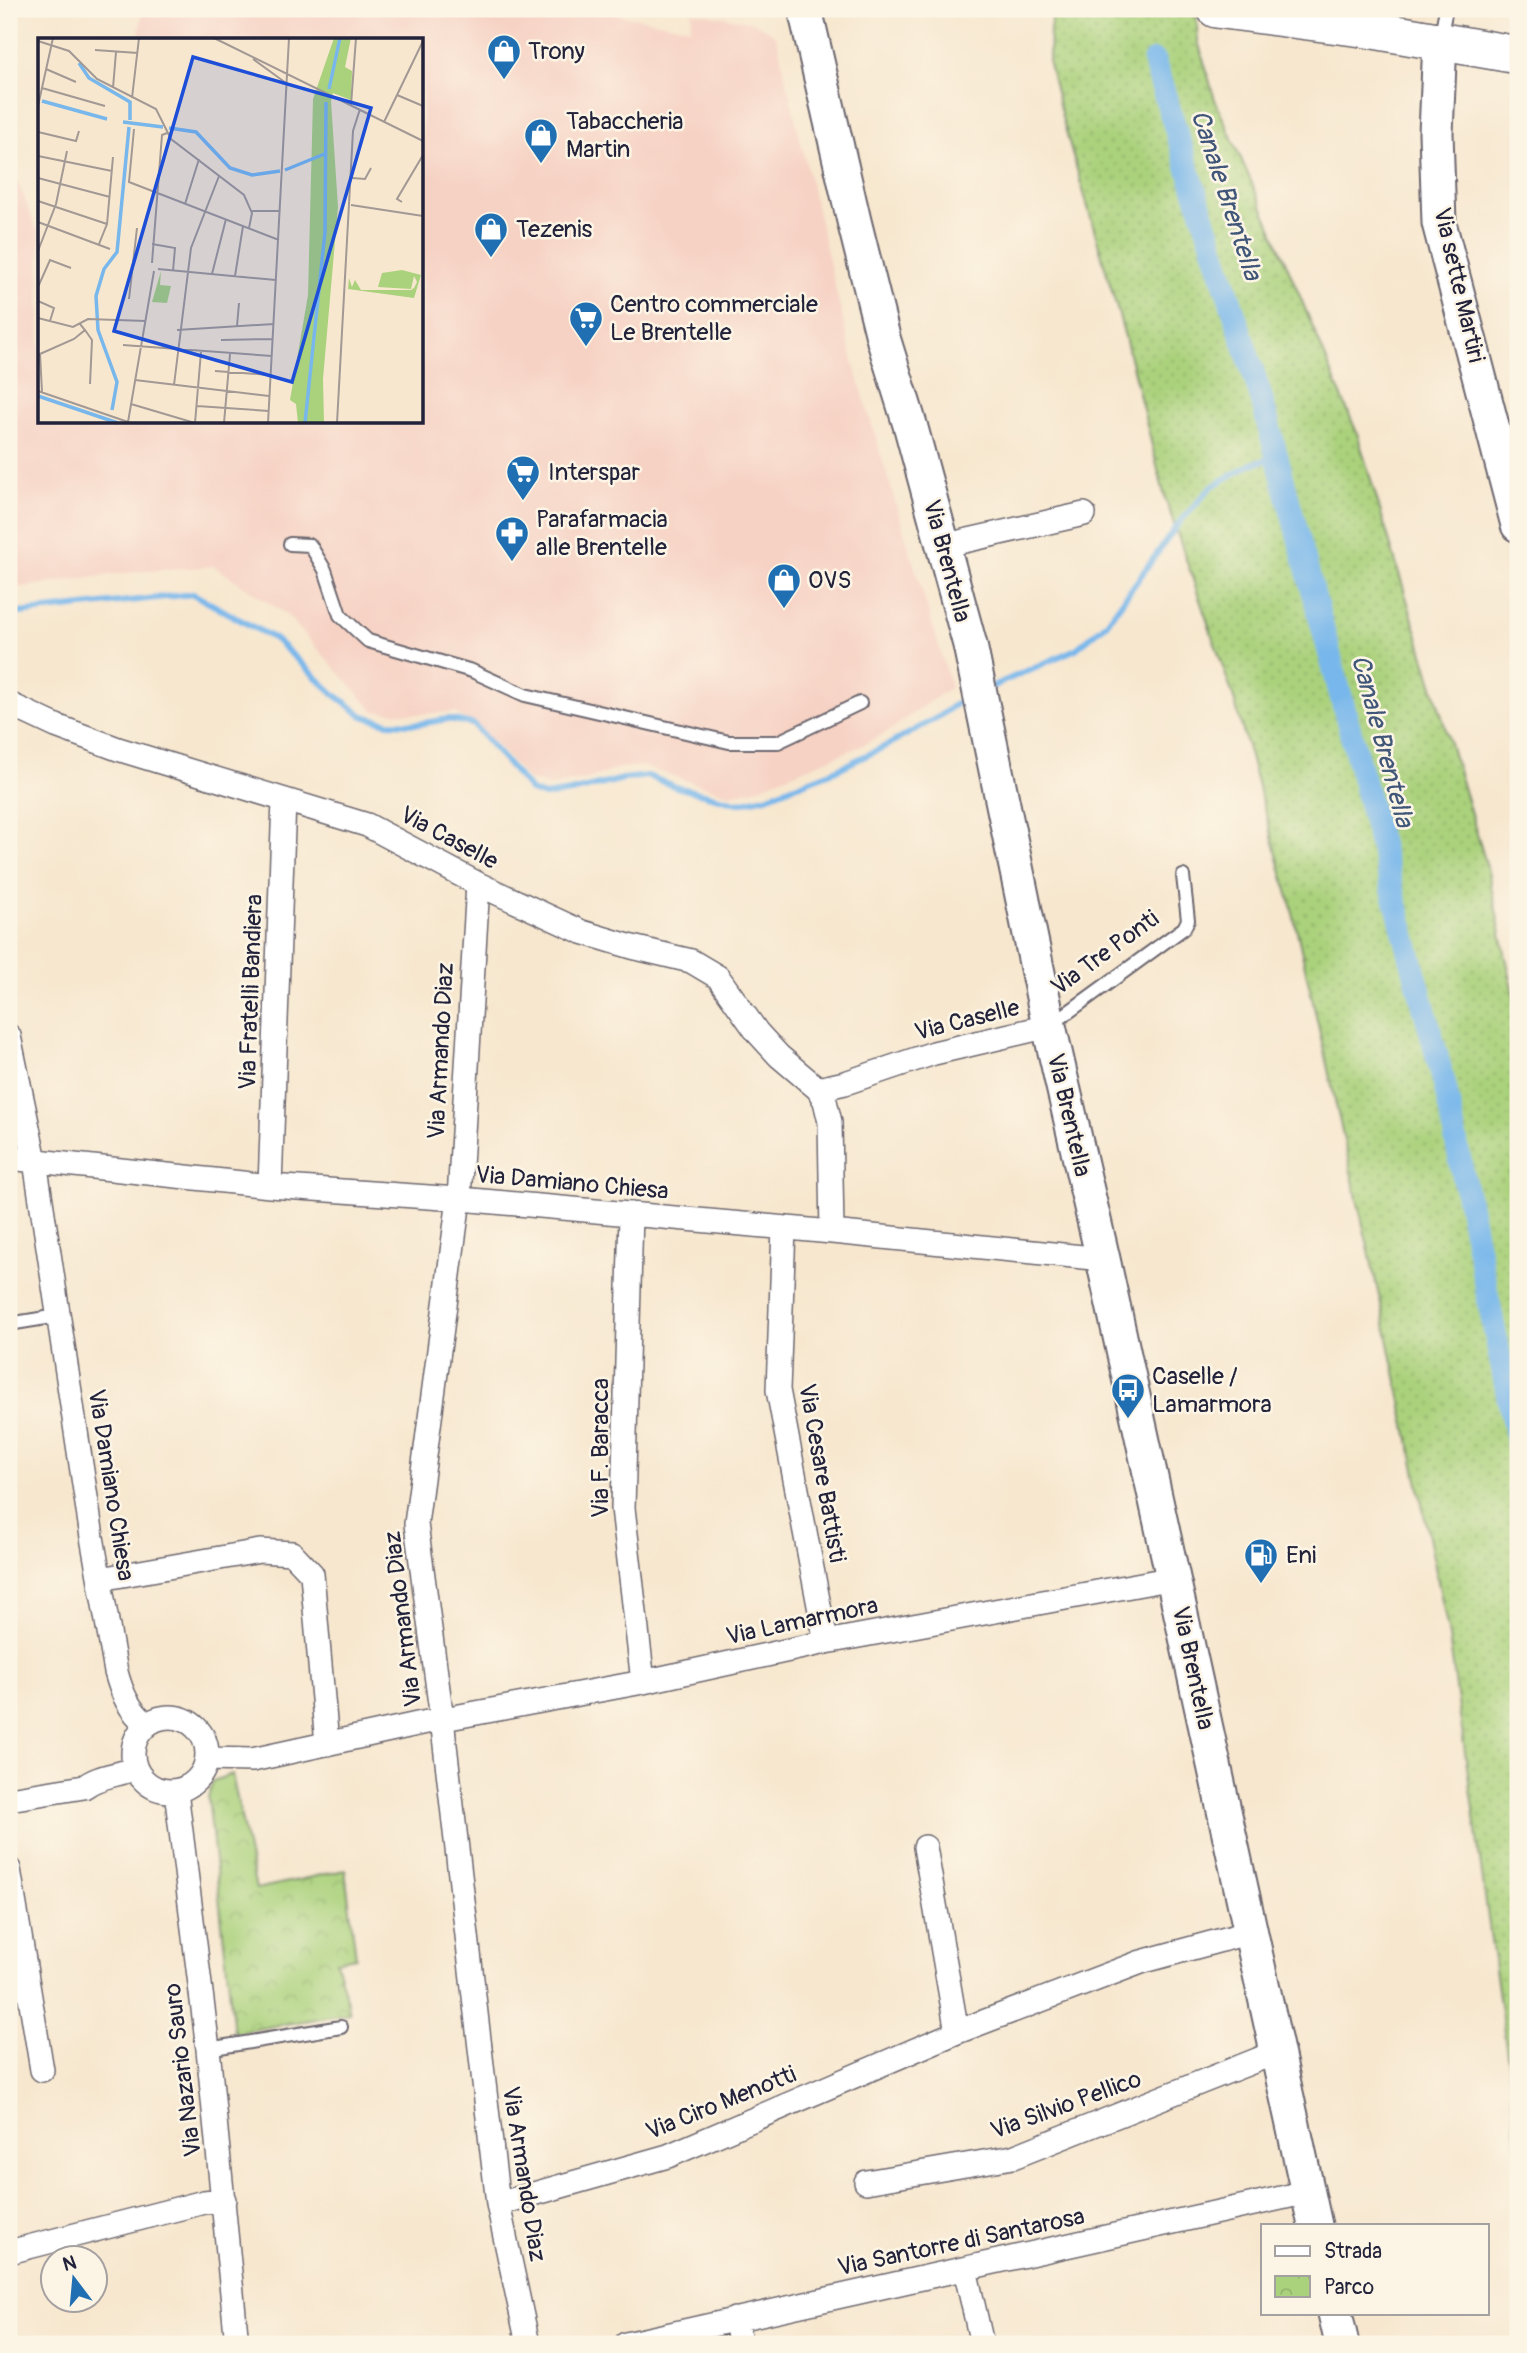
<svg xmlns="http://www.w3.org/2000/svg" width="1527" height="2353" font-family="Pangolin,sans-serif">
	<defs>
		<pattern id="grass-dots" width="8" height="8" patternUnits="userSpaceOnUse" patternTransform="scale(1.75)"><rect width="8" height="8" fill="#aad17c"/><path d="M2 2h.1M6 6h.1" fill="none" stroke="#92b36c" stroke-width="1.8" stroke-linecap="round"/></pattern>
		<pattern id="park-crowns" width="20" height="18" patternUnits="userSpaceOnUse" patternTransform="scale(1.75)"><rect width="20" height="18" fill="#aad17c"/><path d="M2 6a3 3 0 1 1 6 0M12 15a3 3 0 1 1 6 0" fill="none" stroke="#92b36c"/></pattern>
	</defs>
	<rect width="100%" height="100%" fill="#fcf5e5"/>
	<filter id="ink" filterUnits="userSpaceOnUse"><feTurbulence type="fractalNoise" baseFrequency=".0143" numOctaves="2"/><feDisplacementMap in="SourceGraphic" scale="14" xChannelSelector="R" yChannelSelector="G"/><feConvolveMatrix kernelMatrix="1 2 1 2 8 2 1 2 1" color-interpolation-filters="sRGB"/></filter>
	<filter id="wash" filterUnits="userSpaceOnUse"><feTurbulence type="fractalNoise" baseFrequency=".00686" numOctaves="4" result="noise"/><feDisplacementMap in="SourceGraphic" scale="28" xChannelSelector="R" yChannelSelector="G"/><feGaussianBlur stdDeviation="1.57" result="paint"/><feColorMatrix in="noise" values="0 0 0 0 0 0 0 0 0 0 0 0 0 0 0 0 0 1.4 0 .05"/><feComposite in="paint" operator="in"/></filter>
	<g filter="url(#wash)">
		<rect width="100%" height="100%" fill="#f7e7cf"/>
		<path fill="#f6d2c4" d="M143,9H590L690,28L692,12L754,22L776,36L852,358L951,687L889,731L861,746L752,790L728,794L641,766L620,768L587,779L550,786L527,779L496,744L455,712L418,714L374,711L286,614L214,566L124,573L9,589V167L20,187L40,237V422H422V40H138Z"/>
		<path fill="url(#grass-dots)" stroke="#667a5c" stroke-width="2" d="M1054,9H1196L1198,41L1215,100L1269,222L1357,433L1487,867L1518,1014V2161L1510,2076L1448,1630L1383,1314L1292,909L1234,699L1165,498L1124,333L1063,121L1049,64L1050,28Z"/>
		<path fill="url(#park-crowns)" stroke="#667a5c" stroke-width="2" d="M232,1774L256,1889L345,1870L356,1957L336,1961L350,2013L234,2033L208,1797L213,1781Z"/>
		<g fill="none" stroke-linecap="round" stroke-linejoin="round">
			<path stroke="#78b7eb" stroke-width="6" d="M9,614L193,594L275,639L334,694L363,716L388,723L419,724L448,719L473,724L531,791L544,796L571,792L623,779L648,776L676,787L739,803L766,797L834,771L888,745L940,716L954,705L971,697
				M991,687L1076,649L1106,624L1179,523L1211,487L1251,464L1277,457"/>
			<path stroke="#78b7eb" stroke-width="23" d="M1154,61L1261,397L1445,1086L1518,1446"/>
		</g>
	</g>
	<g filter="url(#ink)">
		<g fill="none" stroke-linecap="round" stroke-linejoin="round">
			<g stroke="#6d676f" stroke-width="16">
				<path id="lane" d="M1440,39L1446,9
					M290,544L310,545L325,570L340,615L368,641L472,671L525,695L729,742H778L860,703
					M1052,1024L1184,928L1188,920L1183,876
					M9,1324L58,1316
					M208,2049L341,2027"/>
			</g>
			<g stroke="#6d676f" stroke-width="26">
				<path id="street" d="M942,546L1084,514
					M9,704L56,726L118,749L367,825L478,884L582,932L632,947L691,961L718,977L757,1032L779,1056L818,1089L825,1101L830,1122L832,1232
					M478,884L459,1199L416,1524L442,1719L498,2204L528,2344
					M9,1036L35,1161L92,1537L116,1672C122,1694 129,1710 147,1725
					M818,1089L845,1083L934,1053L1049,1026
					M9,1158L270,1186L472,1200L832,1232L1103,1259
					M270,1186L284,800
					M631,1214L623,1508L643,1682
					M784,1228L778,1390L826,1642
					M100,1579L260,1551L292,1553L312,1574L327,1744
					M133 1754a37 37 0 1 1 74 0a37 37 0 1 1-74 0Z
					M207,1759L252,1760L422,1723L643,1682L826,1642L1174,1578
					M176,1791L208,2049L237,2344
					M9,1799L84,1787C99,1775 118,1776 135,1768
					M925,1847L957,2032
					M9,1869L42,2070
					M866,2182L1013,2157L1277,2052
					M498,2204L668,2156L957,2032L1141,1962L1251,1932
					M9,2252L204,2202L224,2200
					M965,2269L982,2344
					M735,2319L741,2344
					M626,2344L1308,2192"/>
			</g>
			<g stroke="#6d676f" stroke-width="37">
				<path id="secondary" d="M805,9L854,221L884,341L911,428L970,645L1049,1026L1103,1259L1315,2225
					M1440,40L1436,133L1439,223L1518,525
					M1335,2313L1342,2344"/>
			</g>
			<g stroke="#6d676f" stroke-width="40">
				<path id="primary" d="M1216,9L1362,28L1518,55"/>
			</g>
			<use href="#lane" stroke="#fff" stroke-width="12"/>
			<use href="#street" stroke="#fff" stroke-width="23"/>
			<use href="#secondary" stroke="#fff" stroke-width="33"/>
			<use href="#primary" stroke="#fff" stroke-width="37"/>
		</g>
	</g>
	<defs>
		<g id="shop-pin" transform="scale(1.75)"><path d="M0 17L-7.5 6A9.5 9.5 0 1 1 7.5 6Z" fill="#1f6fb2" stroke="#fcf5e5"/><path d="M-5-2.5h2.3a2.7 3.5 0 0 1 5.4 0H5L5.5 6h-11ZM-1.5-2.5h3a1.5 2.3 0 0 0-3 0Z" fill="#fff"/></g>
		<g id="supermarket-pin" transform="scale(1.75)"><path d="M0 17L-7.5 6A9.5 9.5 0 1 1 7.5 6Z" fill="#1f6fb2" stroke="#fcf5e5"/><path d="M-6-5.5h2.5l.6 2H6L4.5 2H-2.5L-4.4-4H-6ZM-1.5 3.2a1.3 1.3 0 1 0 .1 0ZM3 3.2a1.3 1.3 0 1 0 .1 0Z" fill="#fff"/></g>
		<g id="pharmacy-pin" transform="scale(1.75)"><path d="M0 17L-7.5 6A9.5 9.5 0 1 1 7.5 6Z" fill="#1f6fb2" stroke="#fcf5e5"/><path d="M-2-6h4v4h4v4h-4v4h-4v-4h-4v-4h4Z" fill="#fff"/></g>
		<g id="bus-pin" transform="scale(1.75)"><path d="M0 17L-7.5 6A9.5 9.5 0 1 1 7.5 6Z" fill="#1f6fb2" stroke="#fcf5e5"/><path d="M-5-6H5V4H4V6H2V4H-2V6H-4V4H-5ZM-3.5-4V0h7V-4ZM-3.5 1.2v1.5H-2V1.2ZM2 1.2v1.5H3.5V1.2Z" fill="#fff"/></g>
		<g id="fuel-pin" transform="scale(1.75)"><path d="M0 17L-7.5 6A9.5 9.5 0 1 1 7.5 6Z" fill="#1f6fb2" stroke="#fcf5e5"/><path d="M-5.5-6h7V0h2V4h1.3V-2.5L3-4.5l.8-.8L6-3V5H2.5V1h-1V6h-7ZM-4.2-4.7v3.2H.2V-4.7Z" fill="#fff"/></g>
	</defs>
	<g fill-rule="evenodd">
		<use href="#shop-pin" x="504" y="51"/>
		<use href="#shop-pin" x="541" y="135"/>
		<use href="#shop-pin" x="491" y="229"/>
		<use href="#supermarket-pin" x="586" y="318"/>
		<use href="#supermarket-pin" x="523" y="472"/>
		<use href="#pharmacy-pin" x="512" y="533"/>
		<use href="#shop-pin" x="784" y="580"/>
		<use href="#bus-pin" x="1128" y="1390"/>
		<use href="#fuel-pin" x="1261" y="1555"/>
	</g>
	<g text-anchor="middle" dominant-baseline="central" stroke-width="5" stroke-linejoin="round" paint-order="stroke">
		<g font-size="24" fill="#22223b" stroke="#fcf5e5" text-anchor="start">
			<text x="528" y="51">Trony</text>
			<text x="566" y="121">Tabaccheria<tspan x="566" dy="28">Martin</tspan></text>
			<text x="516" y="229">Tezenis</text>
			<text x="610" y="304">Centro commerciale<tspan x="610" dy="28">Le Brentelle</tspan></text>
			<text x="548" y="472">Interspar</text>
			<text x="536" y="519">Parafarmacia<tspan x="536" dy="28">alle Brentelle</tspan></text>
			<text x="808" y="580">OVS</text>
			<text x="1152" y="1376">Caselle /<tspan x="1152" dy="28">Lamarmora</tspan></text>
			<text x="1286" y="1555">Eni</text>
		</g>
		<g font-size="24" fill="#22223b" stroke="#fcf5e5">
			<text transform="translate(1459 285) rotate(77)">Via sette Martiri</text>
			<text transform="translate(947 561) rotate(75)">Via Brentella</text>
			<text transform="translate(449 838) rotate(28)">Via Caselle</text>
			<text transform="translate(1105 953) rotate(-36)">Via Tre Ponti</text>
			<text transform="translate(251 992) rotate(-88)">Via Fratelli Bandiera</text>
			<text transform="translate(967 1020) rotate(-14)">Via Caselle</text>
			<text transform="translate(441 1051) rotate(-87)">Via Armando Diaz</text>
			<text transform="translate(1069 1115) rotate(77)">Via Brentella</text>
			<text transform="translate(572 1183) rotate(5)">Via Damiano Chiesa</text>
			<text transform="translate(600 1448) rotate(-90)">Via F. Baracca</text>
			<text transform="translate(822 1473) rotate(80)">Via Cesare Battisti</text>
			<text transform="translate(111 1485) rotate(81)">Via Damiano Chiesa</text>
			<text transform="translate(403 1619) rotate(-97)">Via Armando Diaz</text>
			<text transform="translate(802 1621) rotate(-12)">Via Lamarmora</text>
			<text transform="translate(1193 1668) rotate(78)">Via Brentella</text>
			<text transform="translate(183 2070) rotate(-97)">Via Nazario Sauro</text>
			<text transform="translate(721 2103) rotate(-22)">Via Ciro Menotti</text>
			<text transform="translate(1066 2105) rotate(-20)">Via Silvio Pellico</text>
			<text transform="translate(524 2174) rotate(81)">Via Armando Diaz</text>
			<text transform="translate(961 2242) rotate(-12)">Via Santorre di Santarosa</text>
		</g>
		<g font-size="26" font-style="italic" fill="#405679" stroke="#fcf5e5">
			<text transform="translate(1226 195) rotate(72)">Canale Brentella</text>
			<text transform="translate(1382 741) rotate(75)">Canale Brentella</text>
		</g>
	</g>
	<g transform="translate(38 38)">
		<rect width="385" height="385" fill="#f7e7cf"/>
		<path d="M296,0H313L307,29L314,33L313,62L295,55L293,63L300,169L285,341L286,385H260L258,366L252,362L270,257L275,61ZM364,232L383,237L376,260L310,251L311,240L314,249L317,242L323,252H373L376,250L379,244L376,238L373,251L340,249L344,235Z" fill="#aad17c"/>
		<path d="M123,233L122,247L133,248L129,265L114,264Z" fill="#aad17c"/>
		<path fill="none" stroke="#78b7eb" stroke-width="3.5" d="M41,25L51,40L92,64V82M291,51L302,0M4,63L69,81M85,84L125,89M131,90L158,94L192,130L214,137L242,133M247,132L289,115M0,358L80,385M74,372L79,344L60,292L58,258L66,231L79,214L91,89M267,385L287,194L288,64"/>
		<path fill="none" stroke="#a29894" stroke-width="2" d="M176,0L385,103M0,3L31,13L59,41L118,71L133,101L206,157L214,175L211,190M57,12L100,15M215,21L248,45M8,31L38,44M4,50L67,68M75,50L78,14M359,57L385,68M94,60L101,0M313,67L318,0M0,68L15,0M346,84L385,3M96,91L91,144L241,202M0,94L38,103L41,93M0,118L74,133M0,140L72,159M314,140L327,141L333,130M0,163L69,186M364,164L359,161L385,117M147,166L161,121M313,167L385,178M214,173H242M0,184L72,211M61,206L69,186L75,119M114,206L137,210L135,233M0,213L18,166L29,113M114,225L124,97L129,95M120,231L238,242M174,236L188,181M197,238L205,188M0,249L12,222L33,230M91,261L99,190M0,263L16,270L12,283M0,280L35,289L50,281L108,283M199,288L201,265M47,292L54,302L52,346M139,292L236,286M183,302L235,301M85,307L234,318M177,333L232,337M97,342L231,358M136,347L153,210L181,138M0,353L93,385M4,354L2,316L36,301L47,292L42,286M93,366L157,385M159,368L231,373M90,384L116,233M157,385L163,314M186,385L192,316M230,385L251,0M299,385L315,93L322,71"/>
		<path fill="#1d4ed8" fill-opacity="0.15" stroke="#1d4ed8" stroke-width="3.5" d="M155,19L333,70L254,344L76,293Z"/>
		<rect width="385" height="385" fill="none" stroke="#22223b" stroke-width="3.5"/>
	</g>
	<rect width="1527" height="2353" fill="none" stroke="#fcf5e5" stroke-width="35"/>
	<rect x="1261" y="2224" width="228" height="91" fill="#fcf5e5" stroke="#a5a1a1" stroke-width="2"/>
	<rect x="1275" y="2246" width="35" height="10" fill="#ffffff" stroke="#a5a1a1" stroke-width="2"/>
	<text x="1324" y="2258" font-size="21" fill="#22223b">Strada</text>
	<rect x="1275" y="2276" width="35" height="21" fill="url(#park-crowns)" stroke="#a5a1a1" stroke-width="2"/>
	<text x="1324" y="2294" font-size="21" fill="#22223b">Parco</text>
	<g transform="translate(74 2279) rotate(344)"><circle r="33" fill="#fcf5e5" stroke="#a5a1a1" stroke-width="2"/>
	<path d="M0-5L12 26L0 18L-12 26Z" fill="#1f6fb2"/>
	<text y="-10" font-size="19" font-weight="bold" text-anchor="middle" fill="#22223b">N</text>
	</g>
</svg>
